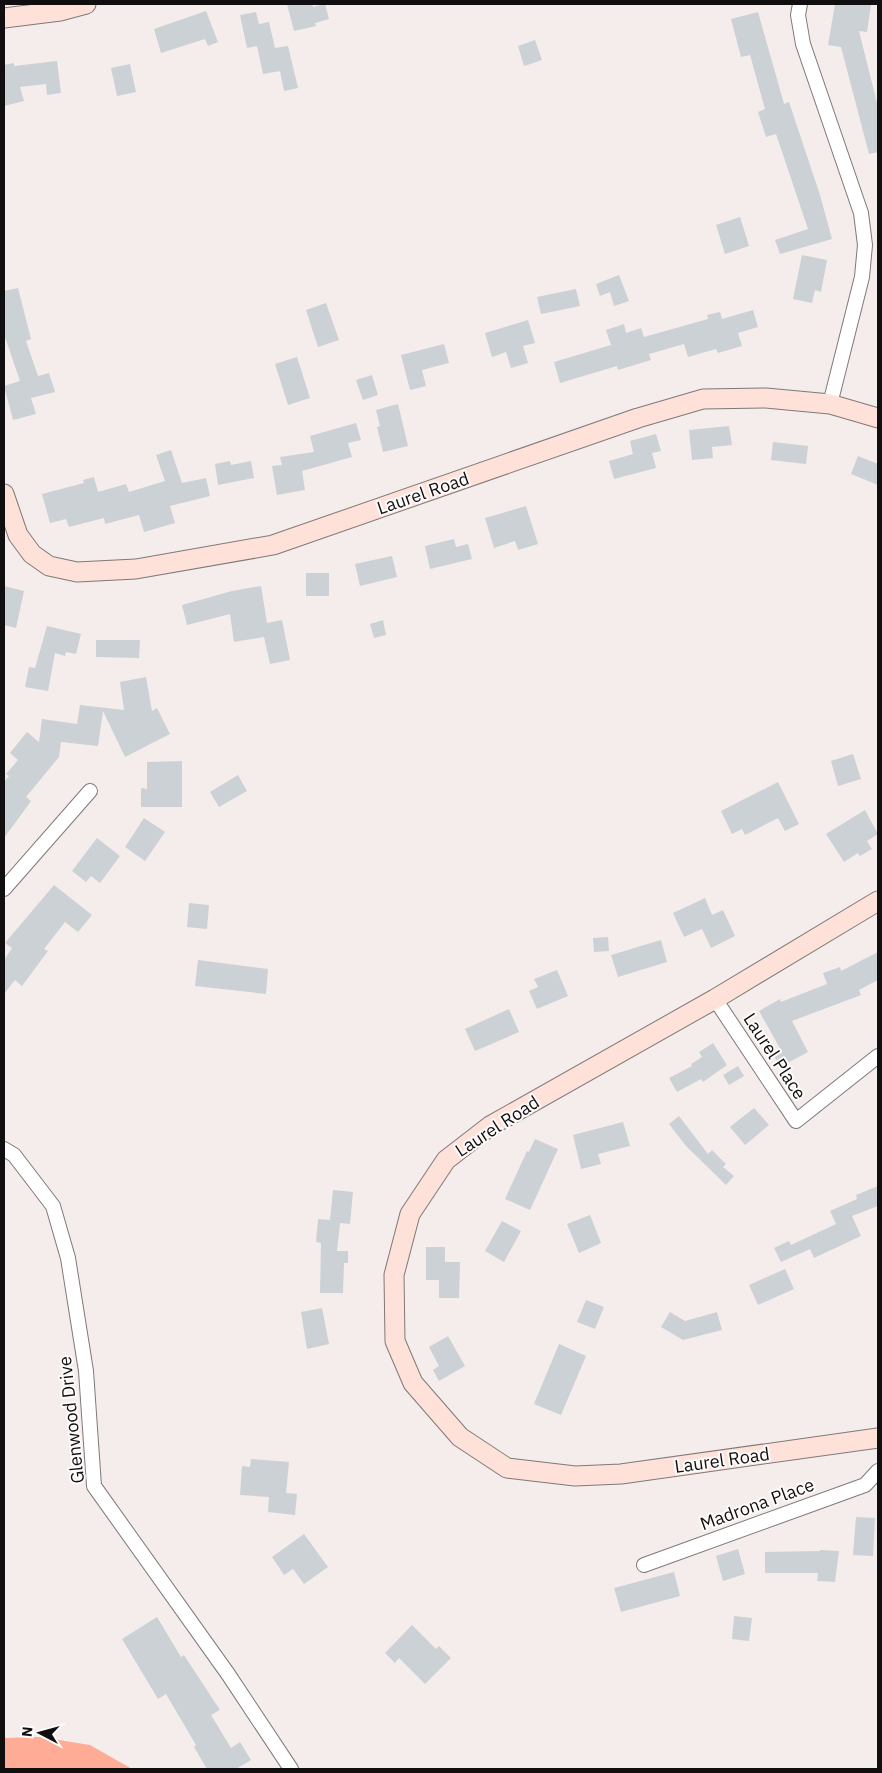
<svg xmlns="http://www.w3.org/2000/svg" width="882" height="1773" font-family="'IBM Plex Sans',sans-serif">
	<rect width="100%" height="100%" fill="#f4edeb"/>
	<path fill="#ffac96" d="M40,1737L90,1745L132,1769H4V1738Z"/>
	<path fill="#ccd1d5" d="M287,4H312L313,7L325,4L329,19L315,23L316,26L294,31Z
		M835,4H871L867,32L859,31L878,107V152L869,154L841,47L828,45Z
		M206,11L218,42L208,46L205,39L161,53L154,29Z
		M256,12L259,24L269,22L275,48L288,46L298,88L284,91L280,71L263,74L257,46L247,48L240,15Z
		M758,12L784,104L789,102L820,195L832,239L780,254L775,240L808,229L776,134L766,137L758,112L765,109L750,55L741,57L731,19Z
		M535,40L542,60L524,66L518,46Z
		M57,61L61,93L47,95L46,84L20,87L24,101L4,106V65L14,63V66Z
		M130,64L136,92L117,96L111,68Z
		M740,217L749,246L725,254L716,225Z
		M802,255L827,260L821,292L815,290L812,303L793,299Z
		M619,275L629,301L614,306L610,292L600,296L596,284Z
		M18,288L31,339L26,341L38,376L49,373L55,392L31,398L36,414L13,420L4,386L20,381L4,334V291Z
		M576,289L580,306L541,314L537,297Z
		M326,303L339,340L318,347L306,310Z
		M753,310L758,327L738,333L742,346L718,353L716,349L688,357L684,344L649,354L651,360L618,370L617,366L560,383L554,362L611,345L606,330L624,324L626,333L641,328L644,337L708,319L707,315L720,312L722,319Z
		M528,320L535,343L523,346L528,363L511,368L506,352L492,357L485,333Z
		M444,344L449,363L422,370L426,386L410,390L401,355Z
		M297,357L310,398L288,405L275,364Z
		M372,375L378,395L363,400L356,380Z
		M398,404L408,446L383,452L377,427L380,426L376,410Z
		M356,423L361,440L348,443L352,457L302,471L305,490L277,495L272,466L282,465L280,457L314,452L310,436Z
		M729,426L732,445L712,447L713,458L692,460L689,430Z
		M656,434L661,451L652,453L656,468L614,479L609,461L633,454L630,441Z
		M773,442L808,446L806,464L771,460Z
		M171,450L182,483L206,478L210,496L170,506L175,523L144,532L139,515L105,524L104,518L69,527L66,519L50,523L42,494L84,483L83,480L94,477L98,492L126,484L129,492L165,481L156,455Z
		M858,456L878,464V485L851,474Z
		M230,461L231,465L251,461L254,478L218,485L215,464Z
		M526,506L538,544L518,550L515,541L494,548L485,518Z
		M454,539L456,547L468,544L472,559L430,569L425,546Z
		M392,556L397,577L360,586L355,564Z
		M306,573H329V596H306Z
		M4,586L24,591L16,628L4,625Z
		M261,586L267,623L282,620L290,660L270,664L264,637L234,642L230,614L187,625L182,605L232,591Z
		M383,620L386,635L374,638L370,624Z
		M47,626L81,634L76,654L66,652L65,656L55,653L48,691L25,687L29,667L35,668Z
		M96,640H140L139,658L96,657Z
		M146,677L152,711L157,708L170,734L125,757L103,711L98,746L61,742L59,757L26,797L31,801L4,838V782L9,776L6,774L18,760L10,753L27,732L39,742L42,719L77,724L80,705L124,710L120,682Z
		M853,754L861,779L838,786L831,761Z
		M182,761V807H141V788L147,789V762Z
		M238,775L247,791L219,807L210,792Z
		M778,782L799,824L785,831L778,818L745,835L742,829L732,834L721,811Z
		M865,810L878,834L867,841L872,849L860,856L858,853L844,862L826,834Z
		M144,818L165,832L145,861L125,847Z
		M97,838L120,856L100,883L91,876L86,882L72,871Z
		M54,885L92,915L78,932L65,922L44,949L48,951L22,986L15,980L4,994V960L12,948L5,943Z
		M705,898L712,915L723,910L735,936L711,948L702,929L684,937L673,913Z
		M189,903L209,905L207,929L187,927Z
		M608,937L609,951L594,952L593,938Z
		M661,940L667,962L618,977L611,955Z
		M878,952V980L859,990L861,995L792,1021L808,1052L780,1067L774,1056L782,1052L759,1011L780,999L781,1002L827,984L823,973L840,967L841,971Z
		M198,960L268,969L266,994L195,986Z
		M557,970L568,996L537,1009L529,991L538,987L534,979Z
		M509,1009L519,1032L475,1051L465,1029Z
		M713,1043L727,1065L703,1082L701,1079L677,1092L669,1078L692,1066L691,1064L702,1057L699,1052Z
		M738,1066L744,1076L729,1085L723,1075Z
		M754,1108L769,1125L745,1145L730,1127Z
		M679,1116L708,1154L712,1150L726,1164L723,1167L734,1176L726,1185L686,1146L669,1124Z
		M623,1122L630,1146L598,1154L601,1164L581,1169L573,1135Z
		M535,1139L558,1149L530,1210L505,1199L527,1151L529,1152Z
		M878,1186V1206L852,1216L861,1236L814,1258L810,1249L781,1262L774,1248L789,1241L791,1245L836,1224L830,1211L857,1199L856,1195Z
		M333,1190L353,1192L350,1224L340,1223L337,1251H348V1263H344L343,1293H320L321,1243L316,1242L318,1219L330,1220Z
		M590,1215L601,1243L579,1253L567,1224Z
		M502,1221L521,1231L504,1262L485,1251Z
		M426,1247H445V1262H460L459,1298H439V1280H426Z
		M785,1269L794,1289L758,1305L749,1285Z
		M586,1300L604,1307L595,1329L577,1322Z
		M322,1308L329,1344L307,1349L301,1312Z
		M670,1312L685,1321L717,1312L722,1330L683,1340L661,1327Z
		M448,1336L465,1366L439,1381L433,1370L439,1366L429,1347Z
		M559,1344L586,1356L561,1415L534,1404Z
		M251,1459L289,1462L286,1493L297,1494L295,1515L268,1512L269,1497L240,1495L242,1466L250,1467Z
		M856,1517L875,1518L873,1556L853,1555Z
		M304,1534L328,1567L304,1584L293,1569L284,1575L272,1557Z
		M738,1549L745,1574L723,1581L716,1556Z
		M820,1550L839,1551L835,1582L817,1581L818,1573H765V1552L820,1551Z
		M674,1572L680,1596L621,1612L614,1588Z
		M734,1616L752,1618L749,1641L732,1639Z
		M157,1617L181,1657L184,1655L220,1710L211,1715L231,1748L240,1742L251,1760L236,1769H207L194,1747L196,1745L166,1694L158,1699L122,1639Z
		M412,1625L436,1649L439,1646L451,1658L425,1684L399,1658L395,1663L385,1653Z"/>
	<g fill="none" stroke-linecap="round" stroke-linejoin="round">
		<g stroke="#7f7978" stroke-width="16">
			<path id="street" d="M800,4L798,15L803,44L861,213L865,245L862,277L830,404
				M4,889L90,791
				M715,999L796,1121L878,1056
				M4,1149L14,1155L53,1206L68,1258L86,1371L94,1486L228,1674L291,1769
				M644,1565L865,1485L878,1471"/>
		</g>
		<g stroke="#7f7978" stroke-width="21">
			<path id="secondary" d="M4,18L60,11L86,4
				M4,494L18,535L32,554L49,566L77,572L136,569L273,545L638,418L703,399L766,398L830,404L878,418
				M878,901L715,999L490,1126L446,1160L410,1214L394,1275L395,1341L413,1383L460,1437L507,1468L575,1476L621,1474L878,1438"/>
		</g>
		<use href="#street" stroke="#fff" stroke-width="14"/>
		<use href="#secondary" stroke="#fee1d9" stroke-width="19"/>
	</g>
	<g text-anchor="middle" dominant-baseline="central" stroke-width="4" stroke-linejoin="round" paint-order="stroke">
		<g font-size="18" fill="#100e0e" stroke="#fefbfb">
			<text transform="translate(423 493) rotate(-19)">Laurel Road</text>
			<text transform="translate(775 1056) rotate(57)">Laurel Place</text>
			<text transform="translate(497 1126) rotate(-33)">Laurel Road</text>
			<text transform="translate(71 1420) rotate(-96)">Glenwood Drive</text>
			<text transform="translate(722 1460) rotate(-8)">Laurel Road</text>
			<text transform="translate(757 1504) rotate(-20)">Madrona Place</text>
		</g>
	</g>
	<rect width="882" height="1773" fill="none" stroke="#100e0e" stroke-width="10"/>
	<g transform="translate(40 1733) rotate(276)" stroke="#fefbfb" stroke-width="4" paint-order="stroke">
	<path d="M0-4L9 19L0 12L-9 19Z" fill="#100e0e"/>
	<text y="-8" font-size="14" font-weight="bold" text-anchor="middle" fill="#100e0e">N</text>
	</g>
</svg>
